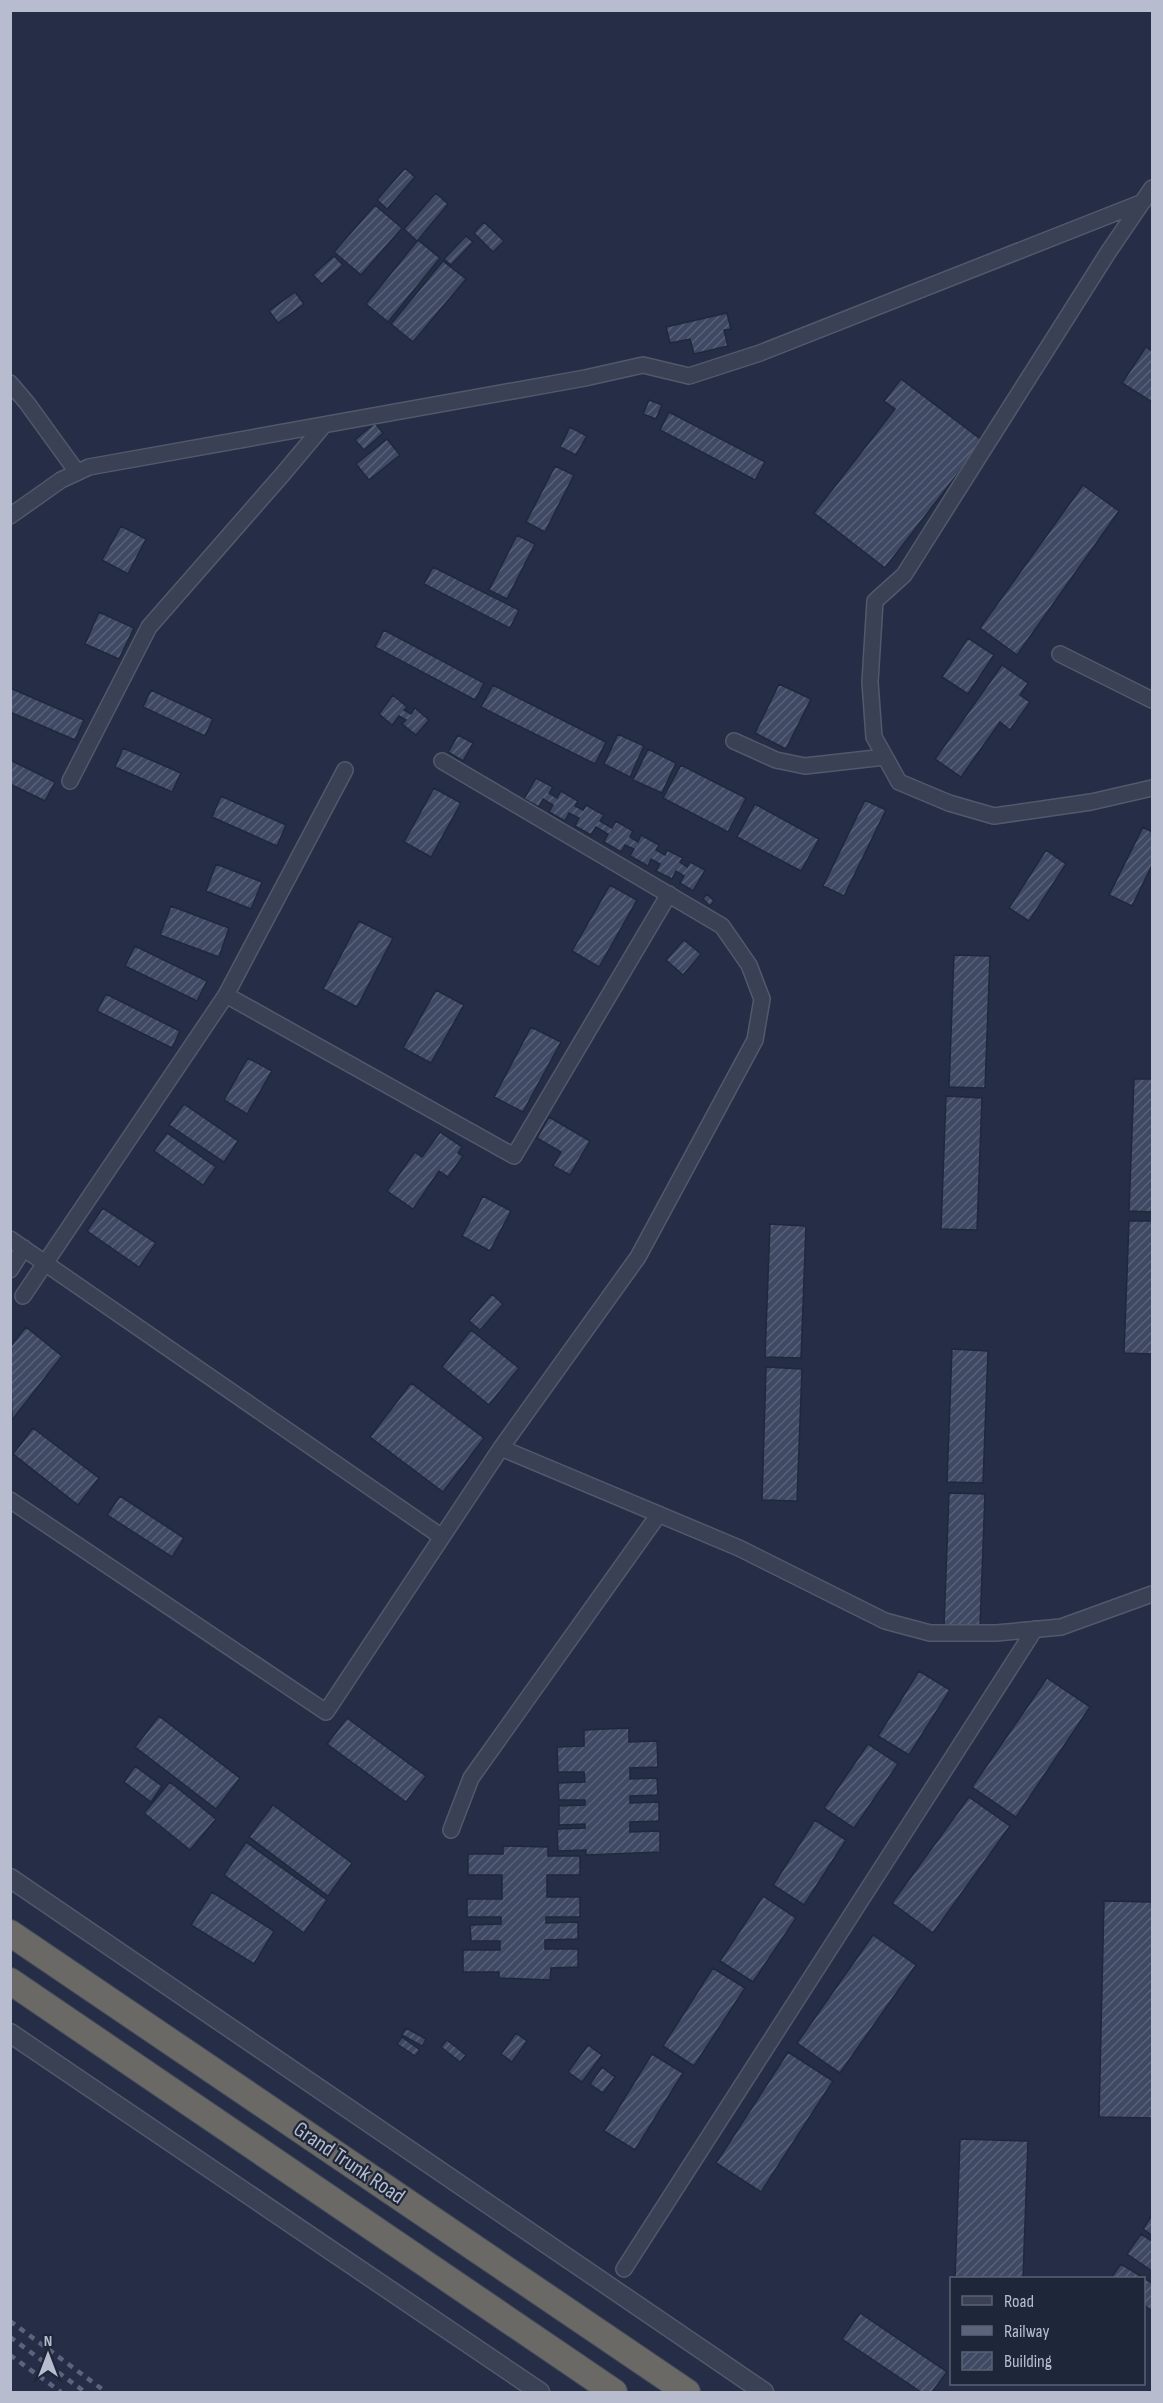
<svg xmlns="http://www.w3.org/2000/svg" width="1163" height="2403" font-family="'Sofia Sans Condensed',sans-serif">
	<defs>
		<pattern id="building-hatch" width="6" height="6" patternUnits="userSpaceOnUse" patternTransform="scale(1.5)"><rect width="6" height="6" fill="#3f4963"/><path d="M-1 1l2-2M0 6l6-6M5 7l2-2" fill="none" stroke="#586178"/></pattern>
	</defs>
	<rect width="100%" height="100%" fill="#252e46"/>
	<path fill="url(#building-hatch)" stroke="#20283c" stroke-width="1.5" d="M405,168L415,177L387,209L377,200Z
		M436,193L448,204L417,241L404,229Z
		M375,205L402,228L361,275L334,252Z
		M484,222L504,241L493,252L474,233Z
		M466,236L473,242L451,265L444,259Z
		M418,240L440,258L388,322L366,304Z
		M334,256L343,265L322,284L313,275Z
		M443,261L466,279L413,342L391,324Z
		M295,292L304,304L278,323L269,311Z
		M727,313L731,329L724,330L728,346L694,354L690,339L670,343L666,327Z
		M1146,347L1152,351V402L1122,383Z
		M901,379L983,441L885,568L814,513L895,409L884,401Z
		M649,400L662,405L656,419L643,414Z
		M669,412L765,462L755,480L660,430Z
		M375,423L383,433L364,450L355,440Z
		M570,427L587,436L576,455L560,447Z
		M387,439L400,455L369,480L356,464Z
		M555,466L574,475L545,532L526,522Z
		M1083,485L1119,511L1017,655L980,628Z
		M121,526L146,539L128,574L102,560Z
		M517,535L535,544L507,599L489,590Z
		M433,567L519,610L510,628L424,584Z
		M99,612L134,628L119,659L85,644Z
		M384,630L484,683L475,700L375,647Z
		M968,638L994,655L968,694L942,677Z
		M1002,665L1028,683L1020,695L1030,702L1010,730L1000,722L961,777L935,759Z
		M779,684L811,699L786,749L755,733Z
		M493,685L606,742L595,764L481,707Z
		M10,688L84,720L75,740L10,712Z
		M151,690L213,719L205,736L143,707Z
		M393,695L407,707L404,710L411,714L415,708L429,720L416,735L402,724L406,720L399,716L392,725L379,714Z
		M618,734L644,746L630,777L604,764Z
		M458,735L473,743L463,761L448,752Z
		M123,748L181,773L172,792L115,767Z
		M648,749L676,763L662,793L633,780Z
		M10,760L55,782L45,801L10,784Z
		M681,765L746,798L728,832L663,798Z
		M536,778L553,787L549,793L557,798L561,791L578,801L575,806L583,810L586,805L604,815L600,821L612,828L616,821L633,831L630,837L638,842L641,835L659,845L656,850L665,855L667,850L683,858L680,862L687,867L690,862L705,870L693,891L680,883L684,876L676,871L672,879L656,871L660,864L651,859L648,866L630,856L634,849L625,845L621,852L604,842L608,834L596,827L591,835L575,826L579,818L569,813L565,821L549,812L553,805L543,799L539,807L524,799Z
		M434,788L461,803L431,857L404,842Z
		M221,796L286,825L277,846L212,817Z
		M865,800L886,810L844,896L823,886Z
		M755,804L819,839L801,871L737,837Z
		M1143,827L1152,832V865L1132,906L1109,895Z
		M1046,850L1066,864L1029,921L1009,908Z
		M216,864L262,882L251,909L206,891Z
		M610,885L637,900L599,967L572,951Z
		M707,894L714,901L710,906L703,899Z
		M171,906L229,928L219,957L160,935Z
		M359,921L393,938L357,1007L323,989Z
		M684,940L701,954L683,975L666,960Z
		M135,946L207,981L197,1001L125,966Z
		M954,955L990,956L985,1088L949,1087Z
		M436,990L464,1005L431,1063L403,1048Z
		M106,994L180,1031L172,1048L97,1011Z
		M531,1027L561,1042L523,1112L494,1097Z
		M248,1058L272,1071L247,1114L224,1100Z
		M1134,1079H1152V1212L1129,1211Z
		M946,1096L982,1098L977,1230L941,1229Z
		M184,1104L238,1141L224,1162L169,1125Z
		M549,1117L590,1141L570,1175L553,1166L561,1152L537,1138Z
		M440,1132L462,1147L458,1153L463,1156L448,1177L439,1171L413,1209L387,1191L415,1152L422,1157Z
		M167,1133L216,1167L203,1185L154,1151Z
		M483,1196L511,1211L490,1251L462,1236Z
		M103,1208L156,1243L139,1267L87,1231Z
		M1129,1221H1152V1354L1124,1353Z
		M770,1224L806,1226L801,1358L765,1357Z
		M492,1294L503,1304L480,1330L469,1321Z
		M26,1327L62,1356L12,1420L10,1347Z
		M471,1330L519,1368L489,1405L442,1367Z
		M952,1349L988,1351L983,1483L947,1482Z
		M766,1367L802,1369L797,1501L762,1500Z
		M411,1383L484,1438L443,1492L370,1437Z
		M33,1428L99,1478L78,1505L13,1454Z
		M949,1493L985,1494L980,1627L944,1626Z
		M120,1496L184,1538L172,1557L107,1515Z
		M919,1671L950,1690L909,1755L878,1736Z
		M1047,1678L1090,1707L1016,1817L972,1787Z
		M159,1716L240,1778L216,1809L135,1747Z
		M347,1718L426,1776L406,1802L327,1744Z
		M629,1728V1742L657,1741L658,1767L630,1768V1779L657,1778L658,1795L630,1796V1803L659,1802V1821L630,1822V1832L660,1831V1852L586,1855V1850L558,1851L557,1829L585,1828V1824L559,1825V1806L585,1805V1800H559L558,1783L585,1782L584,1772H558L557,1747L584,1746V1730Z
		M868,1744L898,1764L854,1828L824,1808Z
		M135,1766L162,1786L151,1802L124,1782Z
		M170,1782L216,1819L190,1850L144,1813Z
		M969,1797L1010,1826L933,1933L892,1903Z
		M273,1805L352,1863L328,1896L249,1837Z
		M815,1820L846,1840L804,1905L773,1885Z
		M246,1842L327,1900L304,1933L224,1875Z
		M503,1846L548,1847V1856H580V1875H547V1897H580V1917H546V1923L578,1922V1939L545,1940V1949H578V1967L551,1968L550,1980L499,1978V1972H463V1950H500V1941H471L470,1925L501,1924V1917H467V1899H502V1875H468V1854H503Z
		M212,1892L274,1931L254,1964L191,1925Z
		M763,1896L796,1918L753,1982L720,1961Z
		M1104,1901L1152,1902V2118L1099,2117Z
		M873,1935L916,1965L840,2073L797,2043Z
		M713,1968L745,1988L694,2066L663,2046Z
		M406,2028L426,2039L422,2046L402,2035Z
		M516,2033L527,2041L512,2062L501,2054Z
		M402,2037L420,2050L415,2056L397,2044Z
		M447,2040L466,2055L460,2062L441,2047Z
		M588,2045L602,2055L582,2082L568,2072Z
		M788,2052L833,2081L761,2192L716,2163Z
		M652,2054L683,2073L635,2150L604,2131Z
		M602,2067L615,2077L603,2093L590,2084Z
		M960,2139L1028,2141L1023,2278H955Z
		M1152,2215V2235L1143,2229Z
		M1141,2234L1152,2241V2271L1127,2254Z
		M1121,2264L1152,2283V2311L1144,2305V2278H1111Z
		M860,2313L947,2372L932,2392H921L842,2339Z"/>
	<g fill="none" stroke-linecap="round" stroke-linejoin="round">
		<g stroke="#52596c" stroke-width="18">
			<path id="minor" d="M1152,188L1109,251L904,575L875,601L870,682L874,737L899,782L949,803L994,816L1091,802L1152,788
				M10,383L27,403L77,472
				M10,516L61,480L89,467L585,378L643,365L689,376L760,353L1143,202
				M1060,654L1152,700
				M734,741L776,760L805,766L885,757
				M70,781L149,627L282,475L324,425
				M226,995L514,1156L669,894
				M10,1239L442,1537
				M10,1270L24,1248
				M23,1296L226,995L345,770
				M501,1448L739,1548L885,1621L930,1633H996L1061,1627L1152,1594
				M10,1500L326,1712L501,1448L638,1257L755,1040L762,999L749,965L722,926L442,761
				M451,1830L471,1778L659,1514
				M624,2269L1035,1629"/>
		</g>
		<g stroke="#52596c" stroke-width="21">
			<path id="tertiary" d="M10,1878L764,2392
				M10,2033L540,2392"/>
		</g>
		<g stroke="#41495c" stroke-width="28">
			<path id="trunk" d="M10,1933L687,2392
				M10,1981L614,2392"/>
		</g>
		<use href="#minor" stroke="#3a4155" stroke-width="15"/>
		<use href="#tertiary" stroke="#3a4155" stroke-width="18"/>
		<use href="#trunk" stroke="#6a6966" stroke-width="26"/>
		<path stroke="#5c647c" stroke-width="4.5" stroke-dasharray="6 6" stroke-linecap="butt" d="M10,2321L106,2392
			M10,2337L85,2392
			M10,2355L61,2392"/>
	</g>
	<g text-anchor="middle" dominant-baseline="central" stroke-width="4.5" stroke-linejoin="round" paint-order="stroke">
		<g font-size="22" fill="#b7bdce" stroke="#1e263a">
			<text transform="translate(349 2163) rotate(34)">Grand Trunk Road</text>
		</g>
	</g>
	<rect width="1163" height="2403" fill="none" stroke="#b7bdce" stroke-width="24"/>
	<rect x="950" y="2277" width="195" height="108" fill="#1e263a" stroke="#5b6275" stroke-width="1.5"/>
	<rect x="962" y="2296" width="30" height="9" fill="#3a4155" stroke="#5b6275" stroke-width="1.5"/>
	<text x="1004" y="2307" font-size="18" fill="#b7bdce">Road</text>
	<rect x="962" y="2326" width="30" height="9" fill="#5c647c" stroke="#5b6275" stroke-width="1.5"/>
	<text x="1004" y="2337" font-size="18" fill="#b7bdce">Railway</text>
	<rect x="962" y="2352" width="30" height="18" fill="url(#building-hatch)" stroke="#5b6275" stroke-width="1.5"/>
	<text x="1004" y="2367" font-size="18" fill="#b7bdce">Building</text>
	<g transform="translate(48 2355)" stroke="#1e263a" stroke-width="4.5" paint-order="stroke">
	<path d="M0-4.5L10 22L0 15L-10 22Z" fill="#b7bdce"/>
	<text y="-9" font-size="16" font-weight="bold" text-anchor="middle" fill="#b7bdce">N</text>
	</g>
</svg>
